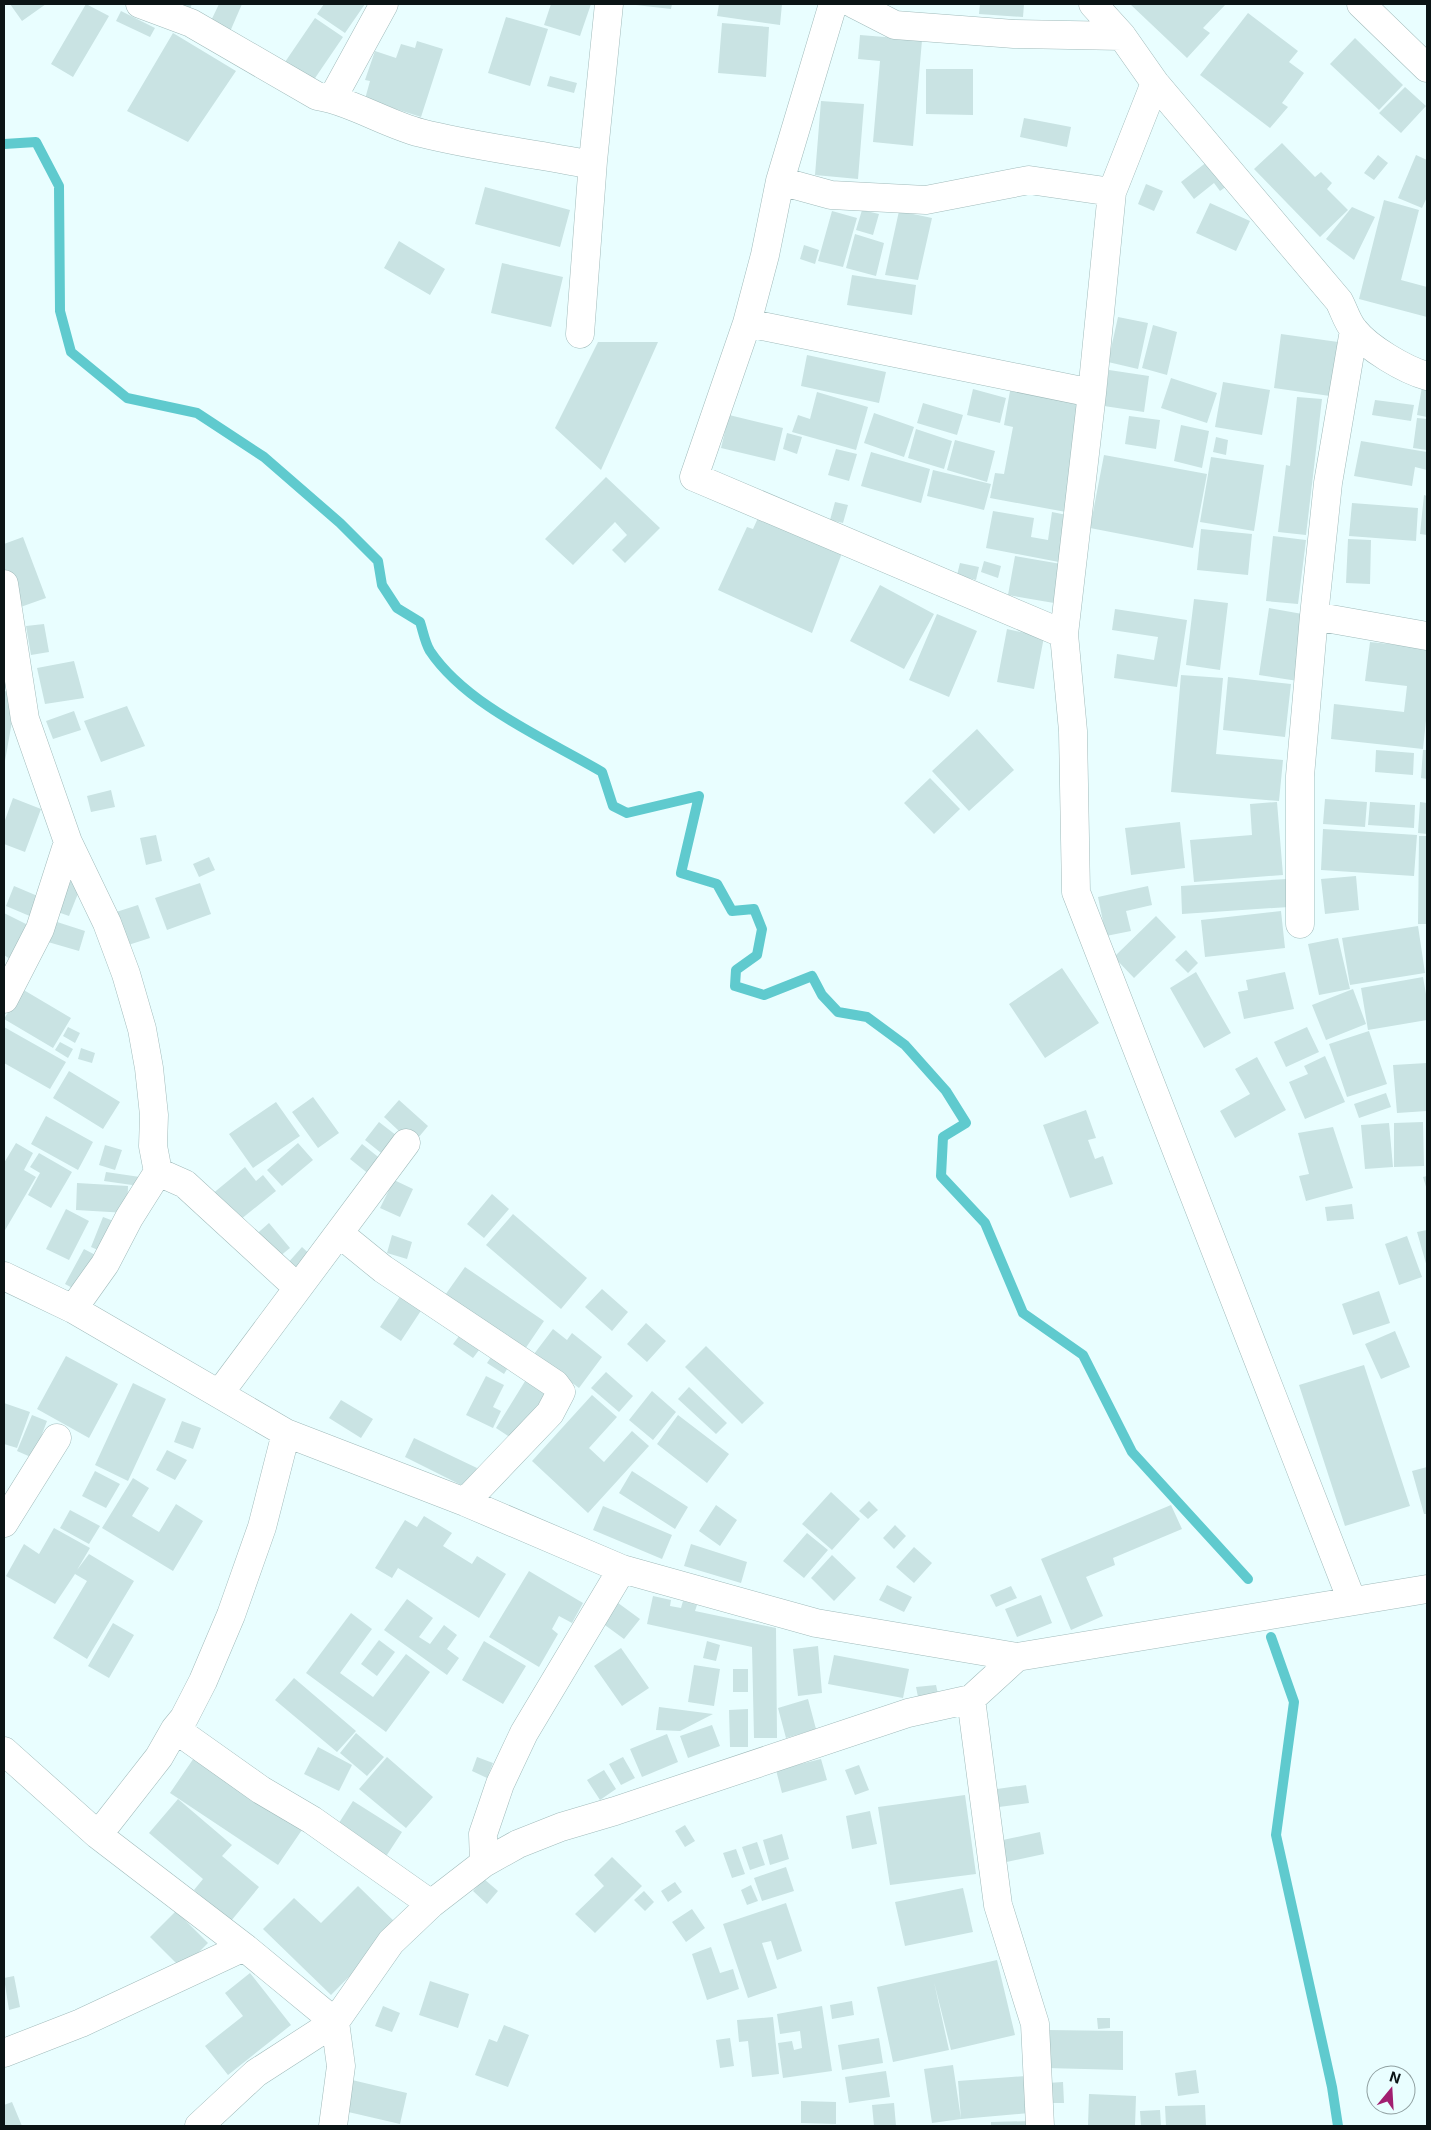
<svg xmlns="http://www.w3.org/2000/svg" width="1431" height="2130" font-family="Inter,sans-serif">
	<rect width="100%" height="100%" fill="#e9feff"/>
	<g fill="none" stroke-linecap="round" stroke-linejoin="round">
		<path stroke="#5fcace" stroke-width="10" d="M4,144L36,142L59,186L60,311L71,352L127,398L197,413L264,457L340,523L378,561L382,585L397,608L420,622C423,631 425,643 430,651C466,705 546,739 602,772L613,806L627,813L699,796L681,873L717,884L732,911L754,909L762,929L757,955L736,970L735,986L764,995L812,976L822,995L838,1012L867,1017L905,1045L946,1091L966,1123L943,1137L941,1176L985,1223L1023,1313L1083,1355L1132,1452L1248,1579
			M1271,1637L1294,1702L1276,1835L1332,2087L1338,2126"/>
	</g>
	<path fill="#c9e3e3" d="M10,4H46L22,21Z
		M86,4L109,16L73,77L51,64Z
		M161,4H192L187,15Z
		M219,4H242L229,34L209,25Z
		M324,4H365L345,33L317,14Z
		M551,4H591L580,36L544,25Z
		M627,4H672L671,9Z
		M719,4H782L780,25L717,16Z
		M980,4H1024L1023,17L979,14Z
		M1130,4H1226L1203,28L1210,33L1187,58Z
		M121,11L155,28L150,37L116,21Z
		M1248,13L1298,51L1289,62L1304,73L1282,103L1288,107L1270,128L1200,75Z
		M506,17L548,29L530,86L488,73Z
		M315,18L343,37L311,84L283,65Z
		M722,23L769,27L766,77L718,73Z
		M173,33L236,71L188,142L127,111Z
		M860,35L922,40L913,146L873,142L880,61L858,59Z
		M1355,38L1403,85L1379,110L1330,64Z
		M417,41L443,49L421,117L365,99L370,81L365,80L375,51L396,58L401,44L415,48Z
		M926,69H973V115L926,114Z
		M550,76L577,83L574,93L547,86Z
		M1405,87L1426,106L1401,133L1379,113Z
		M821,101L864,104L858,179L815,175Z
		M1024,118L1071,127L1067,147L1020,137Z
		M1282,143L1315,177L1321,172L1332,183L1327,189L1348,210L1320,237L1254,169Z
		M1378,155L1388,163L1374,180L1364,173Z
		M1416,155L1427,160V197L1422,208L1398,198Z
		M1212,158L1231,183L1220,191L1214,183L1194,199L1181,182Z
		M1146,184L1163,191L1154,211L1138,204Z
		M485,187L570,210L560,247L475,224Z
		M1384,200L1419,210L1401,280L1427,287V317L1359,299Z
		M1210,203L1250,221L1236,251L1196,233Z
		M1352,207L1375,217L1354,260L1326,239Z
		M862,210L879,214L873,235L856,230Z
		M832,211L857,218L843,267L818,261Z
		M899,211L932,218L918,280L885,275Z
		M855,234L884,243L876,276L846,268Z
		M399,241L445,269L430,295L384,268Z
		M804,245L819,250L815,264L800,259Z
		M502,263L563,277L551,327L491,313Z
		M852,275L916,285L912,315L847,305Z
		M1118,317L1148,323L1138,369L1108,362Z
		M1153,325L1177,332L1167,375L1142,368Z
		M1281,334L1338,342L1330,396L1274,388Z
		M598,342H658L601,470L555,428Z
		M807,355L886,372L879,403L801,386Z
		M1109,370L1149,376L1144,412L1104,406Z
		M1171,378L1217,393L1207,423L1161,408Z
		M1223,382L1270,390L1262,435L1215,427Z
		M1422,387L1427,388V417L1417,415Z
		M973,389L1006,398L1000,423L967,415Z
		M1010,391L1086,405L1066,512L990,498L995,473L1004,474L1013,427L1004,425Z
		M817,392L868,407L856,450L792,432L798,415L810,419Z
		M1297,397L1322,399L1306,535L1278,532L1286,465L1290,466Z
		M1375,400L1414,405L1411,421L1372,415Z
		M923,403L963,415L957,435L917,423Z
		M874,413L914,427L904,457L864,443Z
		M729,415L783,428L775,461L721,448Z
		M1129,416L1160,420L1156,449L1125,444Z
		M1417,418L1427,419V450L1413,448Z
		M1181,425L1209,431L1202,468L1174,461Z
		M916,429L952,441L944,469L908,458Z
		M787,433L802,437L797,454L783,449Z
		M1216,437L1228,440L1226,455L1213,452Z
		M955,440L995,451L987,482L947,470Z
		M1361,441L1427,452V470L1415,467L1412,486L1354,476Z
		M836,449L857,454L849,481L828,475Z
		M871,452L930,469L921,503L861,486Z
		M1104,455L1207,474L1193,548L1090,528Z
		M1211,457L1264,465L1254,531L1200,522Z
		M933,470L991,484L984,510L927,496Z
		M606,477L660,528L625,563L612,550L627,535L615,522L573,565L545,539Z
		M1424,495L1427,496V535L1420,534Z
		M835,502L848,505L843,523L830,520Z
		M1352,503L1418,508L1416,541L1349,536Z
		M993,511L1034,518L1031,537L1048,540L1052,512L1072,516L1064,563L986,548Z
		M758,518L842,553L812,633L718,590L747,527L753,529Z
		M1201,529L1252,534L1248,575L1197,570Z
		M1273,536L1306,540L1298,604L1266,601Z
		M23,537L46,598L15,609L4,580V544Z
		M1348,539L1371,540L1370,584L1346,583Z
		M1015,556L1061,564L1054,603L1008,595Z
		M984,561L1001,566L998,578L981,572Z
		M960,563L979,567L976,580L957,575Z
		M880,585L934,614L904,669L850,641Z
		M1194,599L1228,603L1220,670L1186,665Z
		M1269,608L1308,615L1298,681L1259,675Z
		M1115,609L1187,620L1177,687L1114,678L1117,654L1154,660L1158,637L1112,630Z
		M937,614L977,631L949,697L909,680Z
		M44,624L49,652L31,655L26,626Z
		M1007,629L1044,637L1034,689L997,682Z
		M1370,642L1427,648V711L1423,749L1331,739L1334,704L1404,712L1407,686L1365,681Z
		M74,661L84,698L45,704L37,668Z
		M1181,675L1223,678L1216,754L1283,760L1279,801L1171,792Z
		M1228,677L1291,684L1285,737L1223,730Z
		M4,691L17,693L5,761H4Z
		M127,706L145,746L101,762L84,721Z
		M74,711L81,730L53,739L46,721Z
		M977,729L1014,770L969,811L932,771Z
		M1376,750L1414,753L1413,775L1375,772Z
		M1423,750H1427V779L1421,778Z
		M930,778L960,809L934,834L904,803Z
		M111,790L115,807L91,812L87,796Z
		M13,798L41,809L25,852L4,844V823Z
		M1325,799L1367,802L1365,827L1323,824Z
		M1277,802L1283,875L1194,882L1190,840L1252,835L1250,804Z
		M1370,802L1415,805L1414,828L1368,825Z
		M1420,802L1427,803V834L1418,833Z
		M1180,822L1185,868L1131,875L1125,828Z
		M1323,829L1417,835L1414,876L1321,870Z
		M156,835L162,861L146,865L140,838Z
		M1419,836H1427V924H1418Z
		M209,857L215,870L199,877L193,864Z
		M1356,876L1359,910L1325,914L1321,879Z
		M1287,879L1289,907L1182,914L1181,886Z
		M66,880L81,886L69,916L55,911Z
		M200,883L211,914L167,930L155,898Z
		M14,886L40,897L32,917L6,906Z
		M1148,886L1152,905L1126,911L1131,931L1106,936L1098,897Z
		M138,905L150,938L122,947L110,914Z
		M1281,911L1285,948L1205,957L1201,920Z
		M4,913L28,925L10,959L4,955Z
		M1156,916L1176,937L1134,978L1114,957Z
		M54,921L85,931L79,951L48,942Z
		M1418,926L1425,973L1350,985L1342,938Z
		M1338,938L1350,989L1319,995L1308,944Z
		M1186,950L1198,963L1188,973L1175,960Z
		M1062,968L1099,1023L1045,1058L1009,1004Z
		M1196,972L1231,1033L1204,1048L1170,988Z
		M1285,972L1294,1009L1244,1019L1238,992L1248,990L1246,980Z
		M1423,977L1427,1000V1020L1368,1030L1361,988Z
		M22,989L71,1018L53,1048L4,1019Z
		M1353,989L1366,1024L1326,1040L1312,1005Z
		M4,1027L66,1062L50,1089L4,1063Z
		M68,1027L80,1033L75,1043L63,1036Z
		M1307,1027L1319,1052L1286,1067L1274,1042Z
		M1369,1031L1387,1084L1347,1097L1329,1044Z
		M60,1042L73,1049L68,1058L55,1050Z
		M81,1048L95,1053L92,1063L78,1059Z
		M1325,1056L1345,1102L1305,1119L1289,1082L1308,1074L1304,1066Z
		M1257,1057L1286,1110L1235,1138L1220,1111L1250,1094L1235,1069Z
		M1427,1063V1111L1397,1113L1393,1065Z
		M69,1071L120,1102L103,1129L53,1098Z
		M1386,1093L1391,1107L1359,1118L1354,1104Z
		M313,1097L339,1133L318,1148L292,1112Z
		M399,1100L428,1126L413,1144L384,1117Z
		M276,1102L300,1136L253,1168L229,1134Z
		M1086,1110L1096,1138L1088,1140L1095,1159L1103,1156L1113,1184L1070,1198L1043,1125Z
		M46,1116L93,1142L78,1170L31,1144Z
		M379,1122L401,1139L386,1157L365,1140Z
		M1423,1122L1424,1166L1394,1167V1123Z
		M1389,1123L1393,1167L1365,1169L1361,1125Z
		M1333,1127L1353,1188L1306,1201L1299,1176L1309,1174L1298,1133Z
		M16,1143L33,1153L24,1170L36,1177L4,1232V1163Z
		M298,1143L313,1160L282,1186L267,1170Z
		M362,1144L382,1160L370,1175L350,1159Z
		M105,1145L122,1150L115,1170L99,1165Z
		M39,1153L72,1172L51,1208L28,1195L40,1173L30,1167Z
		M245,1167L256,1181L263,1175L276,1191L235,1224L211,1195Z
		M106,1172L140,1177L139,1186L104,1181Z
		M1427,1176V1190L1423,1177Z
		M394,1180L413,1189L400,1217L380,1208Z
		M77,1183L128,1186L127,1213L76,1210Z
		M492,1194L509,1209L484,1238L467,1224Z
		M1352,1204L1354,1219L1327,1221L1325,1207Z
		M66,1209L89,1221L69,1260L46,1249Z
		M513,1214L587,1278L561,1309L486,1245Z
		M103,1217L119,1223L107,1254L91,1247Z
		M269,1223L290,1248L274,1261L253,1237Z
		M1427,1230V1267L1417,1232Z
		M392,1235L412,1242L407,1259L387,1253Z
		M1407,1236L1422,1277L1399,1285L1385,1244Z
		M302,1247L315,1259L300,1276L287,1264Z
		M84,1249L101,1258L82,1293L65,1284Z
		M465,1267L544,1321L523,1352L443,1298Z
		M602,1289L628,1312L612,1331L585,1307Z
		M1379,1291L1390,1323L1353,1335L1342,1304Z
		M403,1292L424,1306L401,1341L380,1327Z
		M646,1323L666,1341L647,1362L627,1344Z
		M553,1329L567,1340L572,1333L602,1357L579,1388L534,1354Z
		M1395,1331L1410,1367L1381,1379L1365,1344Z
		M462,1332L482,1346L473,1358L453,1344Z
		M706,1346L764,1403L742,1424L685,1367Z
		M493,1354L509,1366L504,1374L487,1363Z
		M66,1356L118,1384L89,1438L37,1409Z
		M1364,1365L1410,1506L1345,1526L1299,1385Z
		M606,1372L633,1396L619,1412L591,1388Z
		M486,1376L504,1385L493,1407L501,1411L493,1428L466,1415Z
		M527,1378L552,1394L520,1444L496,1428Z
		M133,1383L166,1399L128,1481L95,1465Z
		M689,1387L727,1423L716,1434L678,1399Z
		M652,1391L676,1412L653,1440L629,1420Z
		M592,1395L617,1417L589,1448L604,1462L632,1431L649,1446L588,1513L532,1461Z
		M341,1400L373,1419L361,1438L329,1418Z
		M4,1403L30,1412L17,1448L4,1444Z
		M32,1415L47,1421L33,1458L17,1451Z
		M678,1415L729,1454L707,1483L657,1444Z
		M182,1421L201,1428L193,1449L174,1442Z
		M414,1438L477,1468L467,1488L405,1457Z
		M167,1450L187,1460L175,1480L156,1470Z
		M1427,1467V1514H1424L1412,1471Z
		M95,1471L120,1484L106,1508L82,1496Z
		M632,1471L688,1507L675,1529L619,1493Z
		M133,1478L149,1488L132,1516L159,1532L176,1504L203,1521L173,1571L102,1528Z
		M831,1492L860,1519L832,1550L802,1524Z
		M869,1501L878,1510L868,1519L859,1511Z
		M716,1505L737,1520L720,1546L699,1531Z
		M1171,1505L1182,1529L1113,1558L1115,1565L1086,1577L1103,1616L1071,1630L1041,1559Z
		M603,1506L672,1535L662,1559L593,1530Z
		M70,1510L100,1526L89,1544L60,1528Z
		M424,1516L452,1533L443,1546L472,1564L477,1556L506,1574L479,1618L398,1568L392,1578L375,1568L405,1520L417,1527Z
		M895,1525L906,1536L894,1549L883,1538Z
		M54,1528L90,1548L77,1570L89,1554L134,1581L87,1659L53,1638L87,1581L75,1574L55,1604L6,1576L24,1544L39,1554Z
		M807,1533L828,1550L804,1578L783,1561Z
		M691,1544L747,1562L741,1583L684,1566Z
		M914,1547L932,1563L914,1583L896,1567Z
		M832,1555L856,1578L834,1601L811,1578Z
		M529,1571L583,1603L572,1623L559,1616L552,1629L558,1634L539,1667L489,1637Z
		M887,1585L912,1597L904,1612L879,1600Z
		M1011,1586L1017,1598L996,1607L990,1595Z
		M1041,1595L1052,1623L1017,1637L1005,1609Z
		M653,1596L671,1600L670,1606L681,1608L683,1601L697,1605L695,1611L776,1628L777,1738H754L752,1647L647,1624Z
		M407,1599L433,1618L419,1637L430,1644L444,1625L457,1635L447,1649L459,1658L447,1675L384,1630Z
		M614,1600L640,1619L624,1639L598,1620Z
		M351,1613L372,1629L340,1673L373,1697L406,1654L430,1672L386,1732L306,1673Z
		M113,1623L134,1635L109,1678L88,1666Z
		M379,1640L395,1652L377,1676L361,1664Z
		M484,1641L526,1666L503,1704L462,1680Z
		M707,1641L720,1645L716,1661L703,1658Z
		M818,1646L822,1693L798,1696L793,1649Z
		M621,1648L649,1688L622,1706L594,1666Z
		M834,1655L909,1669L903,1698L828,1684Z
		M694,1665L720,1669L714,1706L688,1702Z
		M733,1669H748V1692H733Z
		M294,1678L356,1731L337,1752L275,1700Z
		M936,1685L938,1694L918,1697L916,1687Z
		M808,1699L816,1729L786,1738L778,1708Z
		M659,1707L713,1714L680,1731L656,1730Z
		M748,1709V1747H730L729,1710Z
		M712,1725L720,1746L688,1758L680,1736Z
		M356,1733L384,1757L367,1776L340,1753Z
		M667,1734L678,1762L642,1777L630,1749Z
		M318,1747L352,1765L339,1791L304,1774Z
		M198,1752L306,1824L278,1865L170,1793Z
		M387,1757L433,1797L406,1828L359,1789Z
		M477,1757L493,1763L487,1778L472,1771Z
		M623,1757L635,1778L621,1785L609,1764Z
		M821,1759L827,1780L782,1793L776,1770Z
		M859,1765L869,1790L855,1795L845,1770Z
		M604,1770L616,1789L600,1800L587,1780Z
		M1026,1785L1029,1803L999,1807L997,1789Z
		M965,1795L976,1874L890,1885L878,1807Z
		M178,1799L232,1845L222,1856L259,1887L231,1921L194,1890L203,1879L149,1833Z
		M353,1801L402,1832L385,1858L337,1826Z
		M870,1811L877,1844L852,1849L846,1816Z
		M685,1825L695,1841L685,1847L675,1831Z
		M1040,1832L1044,1854L1002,1863L998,1841Z
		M782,1834L789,1859L770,1865L763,1840Z
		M757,1842L765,1865L750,1870L742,1847Z
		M736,1849L745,1874L732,1878L723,1853Z
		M612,1857L642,1886L595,1933L575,1914L604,1886L594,1875Z
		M786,1867L794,1891L762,1901L754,1878Z
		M484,1879L498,1891L487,1904L473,1891Z
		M675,1882L682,1892L668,1902L661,1891Z
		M751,1885L758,1901L747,1905L741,1890Z
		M358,1886L399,1926L331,1995L263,1929L294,1898L321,1923Z
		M963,1888L973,1932L905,1946L895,1902Z
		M644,1891L654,1902L645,1911L634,1900Z
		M786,1903L802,1951L777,1960L771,1941L762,1943L777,1988L748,1998L723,1924Z
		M692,1909L705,1928L686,1942L672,1922Z
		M176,1911L208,1943L182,1969L150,1937Z
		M711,1947L720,1973L733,1969L739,1989L707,2000L692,1954Z
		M997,1960L1015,2035L951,2050L934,1982L949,2050L893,2062L877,1987Z
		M250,1973L291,2025L228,2075L205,2046L243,2016L225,1993Z
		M14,1976L20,2007L9,2010L4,1978Z
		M430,1981L469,1994L458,2028L419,2015Z
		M852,2001L854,2015L832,2019L830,2005Z
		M383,2006L400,2013L392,2032L375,2026Z
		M822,2006L832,2071L783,2078L778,2043L792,2041L794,2050L802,2048L800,2031L780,2034L777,2014Z
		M773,2017L779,2074L752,2077L748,2041L739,2042L737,2020Z
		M1097,2018H1110V2028L1098,2029Z
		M504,2025L529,2035L508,2087L475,2075L489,2039L497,2042Z
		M1047,2030L1123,2031V2070L1046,2068Z
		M730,2038L734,2066L720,2068L716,2040Z
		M879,2038L883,2063L842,2070L838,2045Z
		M953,2065L961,2119L932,2123L924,2069Z
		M1196,2070L1199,2093L1178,2096L1175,2073Z
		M886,2071L890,2097L849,2103L845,2077Z
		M1026,2076L1029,2113L961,2119L958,2081Z
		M352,2080L407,2093L400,2124L344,2111Z
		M1063,2082L1064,2103H1047V2083Z
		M1089,2094L1136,2096L1135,2126H1088Z
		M801,2101L836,2102V2124L801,2123Z
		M12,2102L22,2126H4V2105Z
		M894,2103L896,2126H874L872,2105Z
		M1205,2105L1206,2126H1166L1165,2106Z
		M1160,2110L1161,2126H1141L1140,2111Z
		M1031,2121L1032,2126H991V2122Z"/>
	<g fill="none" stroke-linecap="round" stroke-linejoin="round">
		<g stroke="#a1bbbb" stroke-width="29">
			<path id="minor" d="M140,4L191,23L317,96C353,102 386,124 421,133C476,147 532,153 587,164L593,161
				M833,4L780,181L765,255L747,323L694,477L1064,634
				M854,4L895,25L1014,34L1122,36L1155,83L1339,301C1344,310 1347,322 1354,330C1368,348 1405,370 1427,376
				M1093,4L1122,36
				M1361,4L1427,68
				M1155,83L1112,192L1092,393L1064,634L1073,731L1076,892L1352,1601
				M332,99L384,4
				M780,181L831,195L926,200L1029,180L1112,192
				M747,323L1092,393
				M580,334L593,161L609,4
				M4,584L25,719L68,842L107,923L126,974L142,1029L149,1068L154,1115L153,1146L158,1172L129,1218L105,1264L73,1309
				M1314,616L1427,636
				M1300,924V776L1314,616L1328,483L1354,330
				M4,999L40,929L68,842
				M158,1172L185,1184L298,1288
				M340,1234L383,1269L555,1384L561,1392L550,1413L465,1502
				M4,1276L73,1309L286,1433L465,1502L622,1569L816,1623L1017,1657L1427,1589
				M219,1394L406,1143
				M4,1523L57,1438
				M971,1699L998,1905L1035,2024L1040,2126
				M175,1729L261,1790L312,1820L431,1904
				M4,1751L98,1835L244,1947L335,2022L256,2073L199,2126
				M98,1835L159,1757L175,1729L184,1718L203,1681L231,1615L262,1527L286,1433
				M484,1863L483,1834L500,1784L524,1733L622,1569
				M4,2053L81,2023L244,1947
				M333,2126L341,2066L335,2022L391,1942L431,1904L484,1863L518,1844L561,1827L615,1811L908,1713L971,1699L1017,1657"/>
		</g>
		<use href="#minor" stroke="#fff" stroke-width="28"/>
	</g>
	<rect width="1431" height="2130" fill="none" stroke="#0b1415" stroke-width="10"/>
	<g transform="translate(1391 2090) rotate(18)"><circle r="24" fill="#e9feff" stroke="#90a0a1"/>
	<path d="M0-4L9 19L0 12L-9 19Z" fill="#a11f70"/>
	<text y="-8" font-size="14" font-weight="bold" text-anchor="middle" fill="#0b1415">N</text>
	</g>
</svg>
